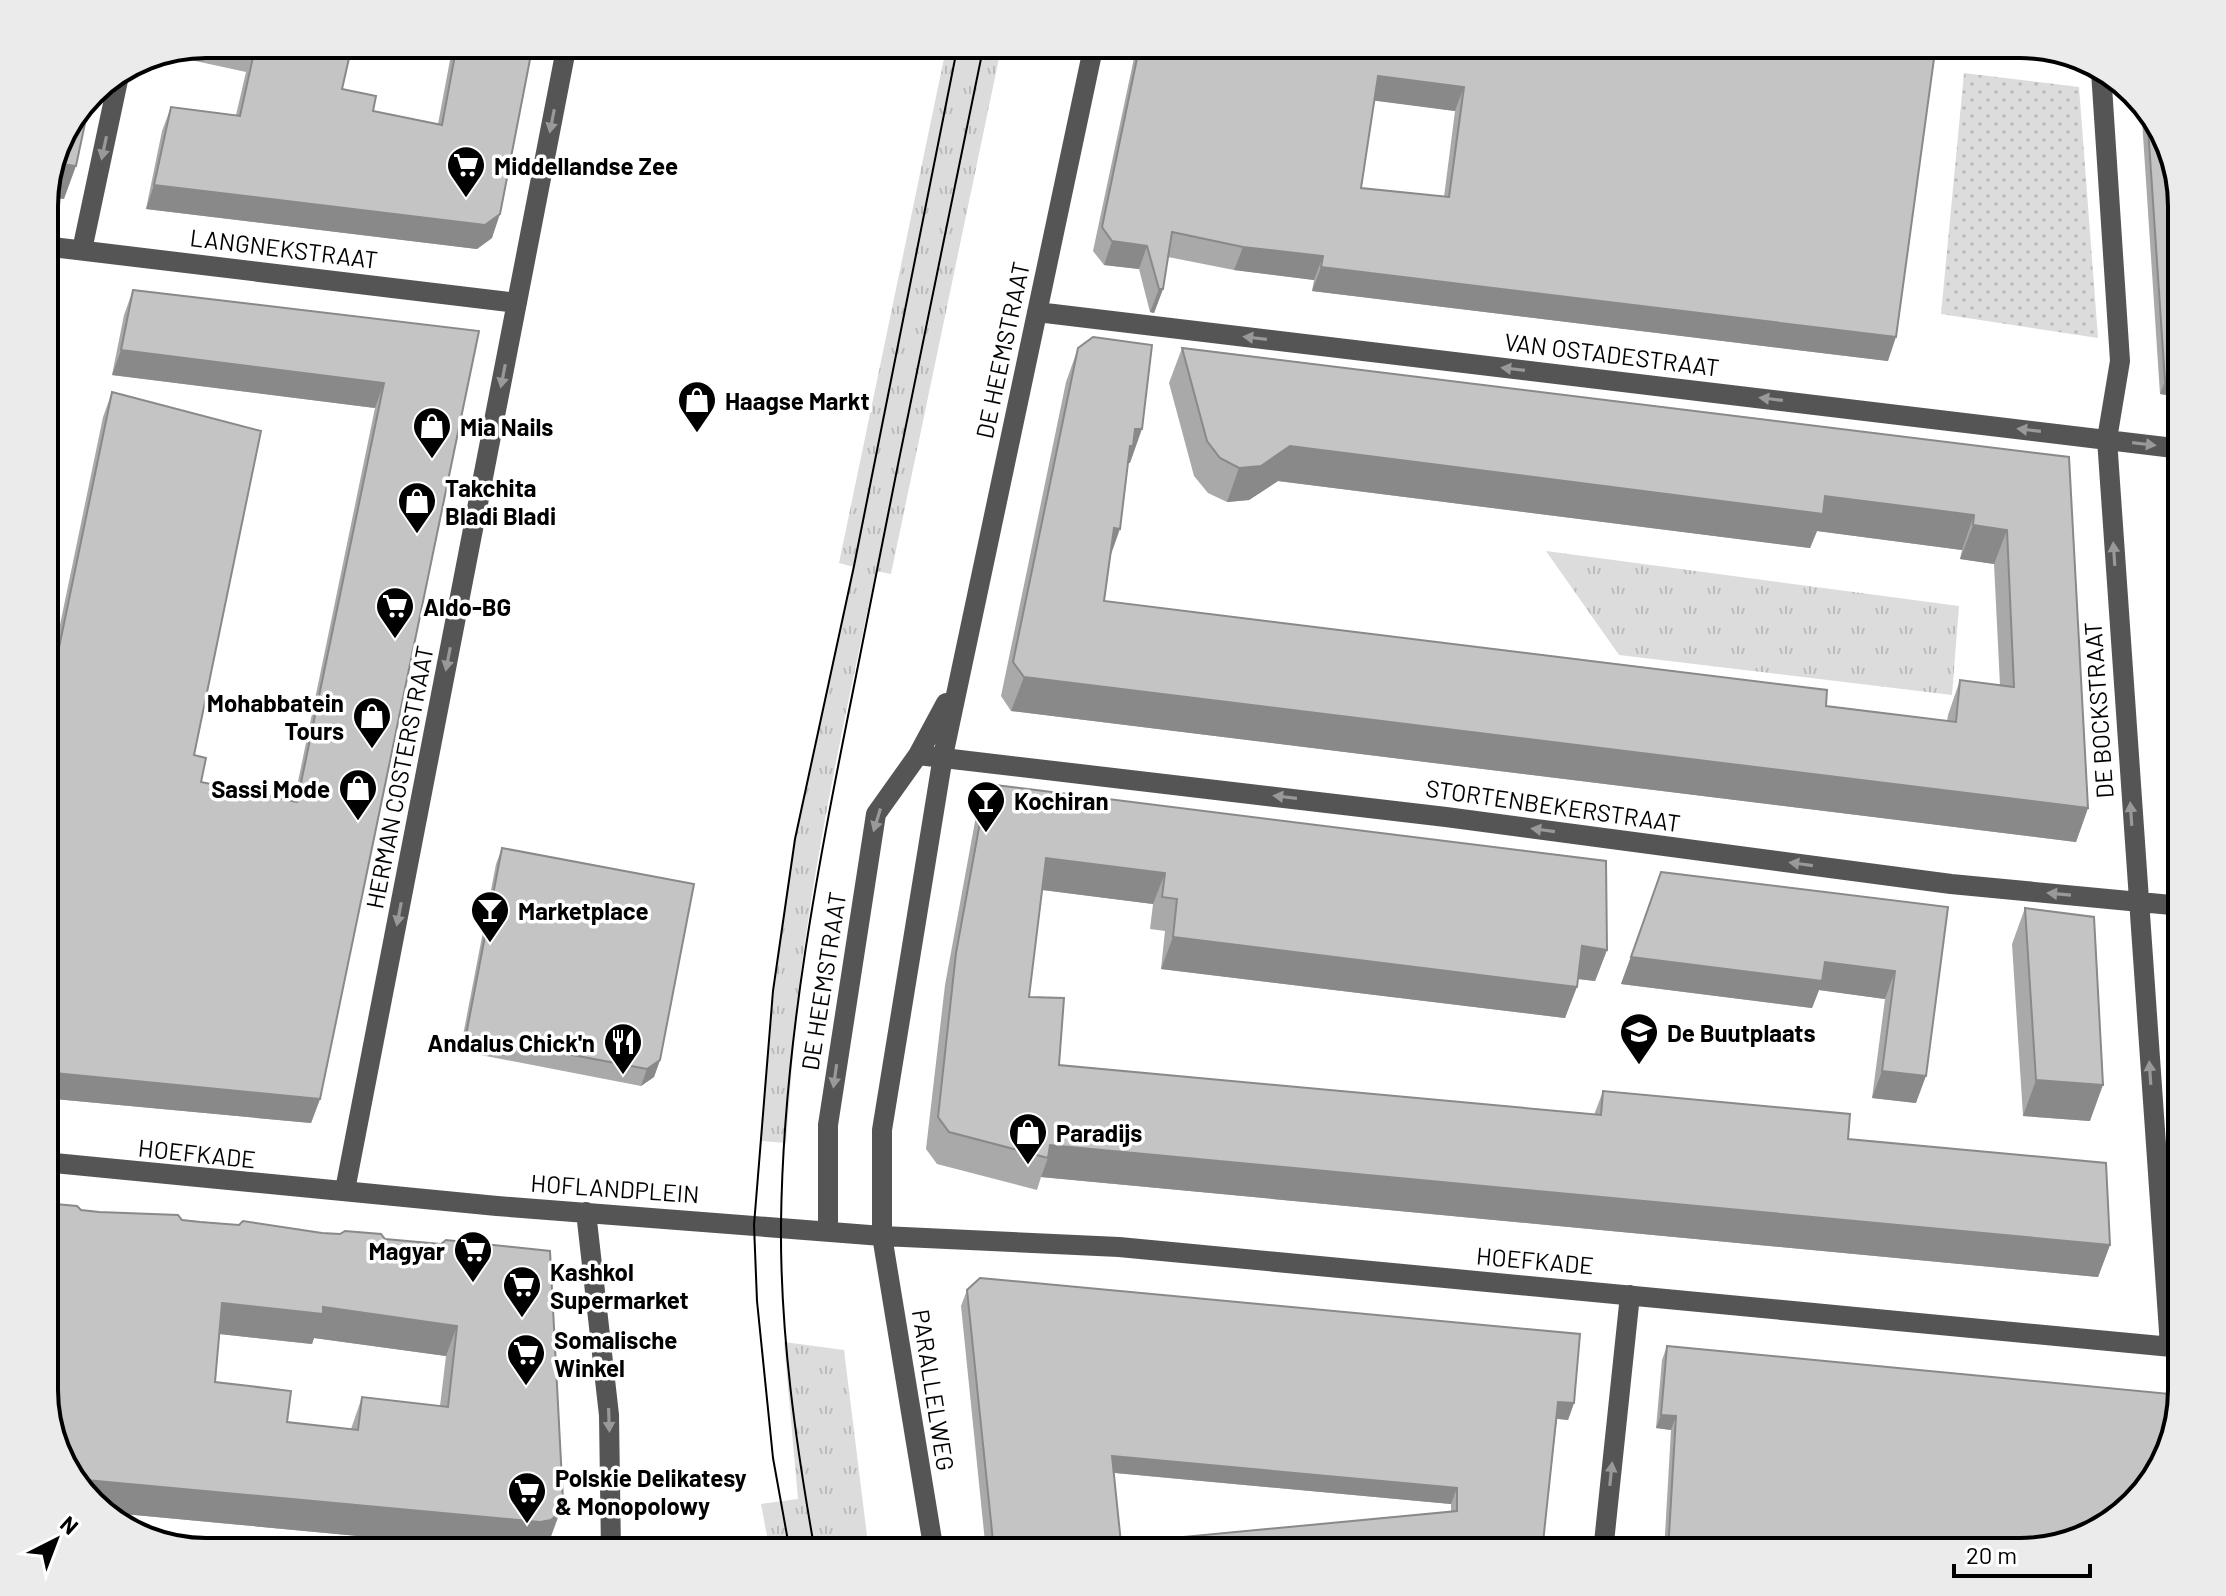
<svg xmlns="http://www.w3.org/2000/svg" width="2226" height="1596" font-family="Barlow,sans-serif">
	<defs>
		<pattern id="grass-tufts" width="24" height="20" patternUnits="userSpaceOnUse" patternTransform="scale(2)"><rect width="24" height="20" fill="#dcdcdc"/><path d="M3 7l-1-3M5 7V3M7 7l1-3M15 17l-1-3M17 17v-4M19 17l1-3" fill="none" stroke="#bbb"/></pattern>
		<pattern id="park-dots" width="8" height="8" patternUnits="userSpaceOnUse" patternTransform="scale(2)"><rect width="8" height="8" fill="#dcdcdc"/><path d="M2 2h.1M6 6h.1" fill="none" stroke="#bbb" stroke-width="1.8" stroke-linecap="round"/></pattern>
	</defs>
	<rect width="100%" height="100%" fill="#fff"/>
	<path fill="url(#grass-tufts)" d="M947,44H1002L891,574L876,571C846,712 814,855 798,998C793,1046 790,1095 786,1143L761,1141L774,991L795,839L854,567L839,563Z
		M1546,551L1959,606L1952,695L1619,655Z
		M784,1342L844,1350L869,1552H770L761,1504L798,1499Z"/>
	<path fill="url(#park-dots)" d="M1964,73L2079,87L2098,338L1941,314Z"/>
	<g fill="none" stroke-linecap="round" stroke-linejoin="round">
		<path stroke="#555" stroke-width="20" d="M2101,71L2120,361L2107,439L2170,1346
			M44,246L517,303
			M82,250L120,71
			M1037,312L2182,449
			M918,755L1446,817L1951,884L2182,906
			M44,1162L497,1206L882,1236L1119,1247L2182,1348
			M345,1190L567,44
			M586,1212L609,1415L611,1552
			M828,1231V1125L876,814L918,755L946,703
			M934,1552L882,1236V1130L943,756L1094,44
			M1603,1552L1630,1295"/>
		<path stroke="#000" stroke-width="2" d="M790,1552L773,1458L757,1301L754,1225L773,991L795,839L854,566L958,44
			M815,1552C796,1445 780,1333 781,1224C783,1039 820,856 856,676C897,465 941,255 984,44"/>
	</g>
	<path fill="#a9a9a9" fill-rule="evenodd" d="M206,44H306L342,89L373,111L438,124L453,44H533L492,238L477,249L146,209L162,131L171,107L236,115L246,72L177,57L179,49Z
		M1137,44H1936L1888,361L1312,291L1314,280L1234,270L1168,257L1163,289L1154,313L1150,312L1139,269L1104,265L1093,251ZM1374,100L1455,111L1444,197L1361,188Z
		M2141,105L2165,134L2182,206V397L2160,394Z
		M133,290L479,331L320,1099L311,1123L44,1098V702L103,417L112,392L201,782L294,801L375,408L112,375L124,315Z
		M1078,348L1130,463H1128L1110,557L1104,601L1826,706L1947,721L1948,715L1960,680L2000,685L1994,564L1960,559L1962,550L1817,531L1810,548L1278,481L1249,500L1227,502L1208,493L1194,476L1169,383L1182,348L2069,457L2088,808L2076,842L1011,711L1001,696L1066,382Z
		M2173,489L2182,491V730L2167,505Z
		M987,784L1607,950L1595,981L1578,979L1565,1018L1161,969L1165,931L1150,929L1153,904L1042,890L1029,997L1059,1065L1594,1115L1603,1091L1848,1139L2110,1245L2098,1277L1041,1177L1037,1190L937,1164L926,1149L945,985L976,816Z
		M502,848L660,1060L654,1077L641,1086L460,1051L496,864Z
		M1661,872L1948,907L1916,1103L1872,1098L1885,999L1819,990L1812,1008L1621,984Z
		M2025,908L2090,1121L2023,1116L2012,944Z
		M81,1210L441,1244L549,1542L540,1550L529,1552L103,1512L61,1462ZM219,1334L312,1344L314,1338L446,1356L440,1406L362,1397L351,1429L287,1422L215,1382Z
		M967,1290L1574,1403L1568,1420L1557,1419L1542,1552H986L961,1306ZM1114,1473L1451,1504V1512L1121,1543Z
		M1667,1346L2092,1535L1664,1552L1671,1430L1656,1428L1662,1360Z"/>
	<path fill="#898989" d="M1378,76L1464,87L1455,111L1369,100Z
		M53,163L76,166L64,199L44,197Z
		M154,185L500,214L492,238L477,249L146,209Z
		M1112,241L1147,246L1139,269L1104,265Z
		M1243,247L1323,256L1314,280L1234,270Z
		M1321,267L1896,337L1888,361L1312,291Z
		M1159,289H1163L1154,313L1150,312Z
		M121,350L384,383L375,408L112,375Z
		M2165,381L2182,383V397L2160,394Z
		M1135,429H1142L1130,463H1127L1117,480Z
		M1290,446L1825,496L1974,515L1962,550L1817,531L1810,548L1278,481L1249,500L1227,502L1239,468Z
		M1973,525L2007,530L1994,564L1960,559Z
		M1114,528L1120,529L1108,563Z
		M1024,677L2088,808L2076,842L1011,711Z
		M1046,858L1165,873L1153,904L1035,889Z
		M1173,937L1577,987L1565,1018L1161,969Z
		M1582,946L1607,950L1595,981L1570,978Z
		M1631,957L1825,962L1895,971L1885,999L1819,990L1812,1008L1621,984Z
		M660,1060L654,1077L641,1086L647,1069Z
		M1882,1071L1926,1076L1916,1103L1872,1098Z
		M44,1072L320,1099L311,1123L44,1098Z
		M2036,1080L2103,1085L2090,1121L2023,1116Z
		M1050,1145L2110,1245L2098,1277L1041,1177L1048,1158Z
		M222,1303L323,1307L457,1326L446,1356L314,1338L312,1344L211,1333Z
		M1558,1402L1574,1403L1568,1420L1552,1418Z
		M1661,1415L1676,1416L1671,1430L1656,1428Z
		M1112,1456L1457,1488L1451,1504L1106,1472Z
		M75,1479L560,1512L549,1542L540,1550L529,1552L103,1512Z
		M1000,1540L996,1552H989L993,1541Z"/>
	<path fill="#c4c4c4" stroke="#898989" stroke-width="2" fill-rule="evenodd" d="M237,44H306L350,54L342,89L376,96L373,111L442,125L457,44H533L500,214L485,225L154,185L171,107L240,116L255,48Z
		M1140,44H1936L1896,337L1321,267L1323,256L1243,247L1172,232L1163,289H1159L1147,246L1112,241L1102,227ZM1378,76L1464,87L1449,197L1361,188Z
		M91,95L76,166L53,163L61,134Z
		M2147,112L2165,134L2182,206V383L2165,381Z
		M133,290L479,331L320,1099L44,1072V720L112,392L261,431L194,755L206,758L201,782L297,802L384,383L121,350Z
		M1093,337L1152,345L1142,429H1135L1133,446H1130L1120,529L1114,528L1104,601L1827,690L1826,706L1956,722L1960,680L2014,687L2007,530L1973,525L1974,515L1825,496L1823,514L1290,446L1261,466L1239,468L1220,458L1207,441L1182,348L2069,457L2088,808L1024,677L1013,662L1078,348Z
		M2173,489L2182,491V626Z
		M987,784L1606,861L1607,950L1582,946L1577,987L1173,937L1177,899L1162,897L1165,873L1046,858L1029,997L1064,998L1059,1065L1601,1115L1603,1091L1850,1114L1848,1139L2106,1163L2110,1245L1050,1145L1048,1158L949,1132L938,1117L956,953Z
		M502,848L694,884L660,1060L647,1069L466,1035Z
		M1661,872L1948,907L1926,1076L1882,1071L1895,971L1825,962L1822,981L1631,957Z
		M2025,908L2094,917L2103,1085L2036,1080Z
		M44,1203L77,1206L81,1210L99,1212L178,1215L182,1220L200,1222L239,1225L243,1221L322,1233L340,1234L345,1231L381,1234L385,1239L441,1244L446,1240L550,1251L563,1500L560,1512L551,1520L540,1522L75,1479L61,1462L44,1400ZM222,1303L323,1314V1307L457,1326L448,1407L362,1397L358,1430L287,1422L291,1391L215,1382Z
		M980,1278L1580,1334L1574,1403L1558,1402L1542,1552H1001L1000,1540L993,1541L967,1290ZM1112,1456L1457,1488V1511L1121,1543Z
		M1667,1346L2181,1395L2149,1488L2092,1535L2020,1552H1650V1550L1668,1552L1676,1416L1661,1415Z"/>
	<defs><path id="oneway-solid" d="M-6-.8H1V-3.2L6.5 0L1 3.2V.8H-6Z" transform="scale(2)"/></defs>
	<g fill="#999">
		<use href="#oneway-solid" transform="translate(552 121) rotate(101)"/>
		<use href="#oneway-solid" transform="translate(104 148) rotate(102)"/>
		<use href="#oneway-solid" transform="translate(1255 338) rotate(-173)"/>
		<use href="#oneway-solid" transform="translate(1513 369) rotate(-173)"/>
		<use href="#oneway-solid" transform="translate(503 376) rotate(101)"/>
		<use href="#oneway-solid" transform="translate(1771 399) rotate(-173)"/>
		<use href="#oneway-solid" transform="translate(2029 430) rotate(-173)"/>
		<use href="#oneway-solid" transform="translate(2144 444) rotate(7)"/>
		<use href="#oneway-solid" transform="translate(2114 554) rotate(-94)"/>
		<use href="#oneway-solid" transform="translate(448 659) rotate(101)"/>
		<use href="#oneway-solid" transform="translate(1285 797) rotate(-173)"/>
		<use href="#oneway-solid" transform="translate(2131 814) rotate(-94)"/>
		<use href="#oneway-solid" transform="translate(877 820) rotate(107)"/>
		<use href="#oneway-solid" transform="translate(1543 830) rotate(-172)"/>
		<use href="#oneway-solid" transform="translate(1801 864) rotate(-172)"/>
		<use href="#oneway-solid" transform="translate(2059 894) rotate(-175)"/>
		<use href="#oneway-solid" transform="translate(399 914) rotate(101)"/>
		<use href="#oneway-solid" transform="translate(2150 1073) rotate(-94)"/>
		<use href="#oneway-solid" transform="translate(835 1076) rotate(98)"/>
		<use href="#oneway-solid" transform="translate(609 1420) rotate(88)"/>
		<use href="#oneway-solid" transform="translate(1611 1474) rotate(-84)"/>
	</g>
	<defs>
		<g id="supermarket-pin" transform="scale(2)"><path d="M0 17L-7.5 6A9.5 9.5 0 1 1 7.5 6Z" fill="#000" stroke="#fff"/><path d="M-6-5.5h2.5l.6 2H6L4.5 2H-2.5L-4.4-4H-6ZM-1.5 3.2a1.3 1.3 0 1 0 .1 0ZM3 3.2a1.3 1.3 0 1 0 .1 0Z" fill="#fff"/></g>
		<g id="shop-pin" transform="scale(2)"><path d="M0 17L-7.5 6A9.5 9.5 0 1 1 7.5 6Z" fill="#000" stroke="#fff"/><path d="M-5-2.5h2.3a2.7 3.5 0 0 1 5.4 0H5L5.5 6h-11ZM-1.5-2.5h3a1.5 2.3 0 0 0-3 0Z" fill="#fff"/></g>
		<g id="bar-pin" transform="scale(2)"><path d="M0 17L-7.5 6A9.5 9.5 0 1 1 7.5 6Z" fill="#000" stroke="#fff"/><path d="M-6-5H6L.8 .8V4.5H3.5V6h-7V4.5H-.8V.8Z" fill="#fff"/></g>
		<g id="school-pin" transform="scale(2)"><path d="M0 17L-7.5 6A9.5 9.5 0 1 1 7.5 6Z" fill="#000" stroke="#fff"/><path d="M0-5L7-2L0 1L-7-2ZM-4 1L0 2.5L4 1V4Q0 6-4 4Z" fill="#fff"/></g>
		<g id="restaurant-pin" transform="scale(2)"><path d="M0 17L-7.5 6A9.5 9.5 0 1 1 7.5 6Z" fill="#000" stroke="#fff"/><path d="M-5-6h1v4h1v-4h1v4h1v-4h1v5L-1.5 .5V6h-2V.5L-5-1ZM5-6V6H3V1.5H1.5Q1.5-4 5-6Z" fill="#fff"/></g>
	</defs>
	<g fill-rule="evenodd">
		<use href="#supermarket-pin" x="466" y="165"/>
		<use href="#shop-pin" x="697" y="400"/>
		<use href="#shop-pin" x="432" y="426"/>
		<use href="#shop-pin" x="417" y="501"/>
		<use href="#supermarket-pin" x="395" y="606"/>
		<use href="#shop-pin" x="372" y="716"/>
		<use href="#shop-pin" x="358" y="788"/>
		<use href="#bar-pin" x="986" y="800"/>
		<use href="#bar-pin" x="490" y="910"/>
		<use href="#school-pin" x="1639" y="1032"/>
		<use href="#restaurant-pin" x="623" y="1042"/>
		<use href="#shop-pin" x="1028" y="1132"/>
		<use href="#supermarket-pin" x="473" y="1250"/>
		<use href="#supermarket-pin" x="522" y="1285"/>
		<use href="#supermarket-pin" x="526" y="1353"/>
		<use href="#supermarket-pin" x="527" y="1491"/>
	</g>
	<g text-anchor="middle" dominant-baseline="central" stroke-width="7" stroke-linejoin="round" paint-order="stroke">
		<g font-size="24" font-weight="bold" fill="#000" stroke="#fff" text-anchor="start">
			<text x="494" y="165">Middellandse Zee</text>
			<text x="725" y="400">Haagse Markt</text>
			<text x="460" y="426">Mia Nails</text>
			<text x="445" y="487">Takchita<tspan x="445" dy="28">Bladi Bladi</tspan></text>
			<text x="423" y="606">Aldo-BG</text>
			<text x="344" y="702" text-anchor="end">Mohabbatein<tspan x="344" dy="28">Tours</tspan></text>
			<text x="330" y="788" text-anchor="end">Sassi Mode</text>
			<text x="1014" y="800">Kochiran</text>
			<text x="518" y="910">Marketplace</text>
			<text x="1667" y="1032">De Buutplaats</text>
			<text x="595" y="1042" text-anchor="end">Andalus Chick'n</text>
			<text x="1056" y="1132">Paradijs</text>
			<text x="445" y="1250" text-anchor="end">Magyar</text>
			<text x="550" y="1271">Kashkol<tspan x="550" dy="28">Supermarket</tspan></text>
			<text x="554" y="1339">Somalische<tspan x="554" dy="28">Winkel</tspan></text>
			<text x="555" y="1477">Polskie Delikatesy<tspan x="555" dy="28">&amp; Monopolowy</tspan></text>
		</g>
		<g font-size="24" fill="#000" stroke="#fff">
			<text transform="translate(284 248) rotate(7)">LANGNEKSTRAAT</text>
			<text transform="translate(1002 350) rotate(-78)">DE HEEMSTRAAT</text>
			<text transform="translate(1612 354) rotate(7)">VAN OSTADESTRAAT</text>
			<text transform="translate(2098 710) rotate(-94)">DE BOCKSTRAAT</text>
			<text transform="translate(399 777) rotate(-79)">HERMAN COSTERSTRAAT</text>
			<text transform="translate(1553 805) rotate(8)">STORTENBEKERSTRAAT</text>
			<text transform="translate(823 981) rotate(-81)">DE HEEMSTRAAT</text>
			<text transform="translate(197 1153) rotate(6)">HOEFKADE</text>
			<text transform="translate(615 1188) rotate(4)">HOFLANDPLEIN</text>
			<text transform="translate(1535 1260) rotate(5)">HOEFKADE</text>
			<text transform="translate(934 1390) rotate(81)">PARALLELWEG</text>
		</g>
	</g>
	<path d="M0 0H2226V1596H0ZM206 58H2020A148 148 0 0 1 2168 206V1390A148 148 0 0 1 2020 1538H206A148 148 0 0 1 58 1390V206A148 148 0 0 1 206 58Z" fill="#ebebeb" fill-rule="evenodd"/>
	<path fill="none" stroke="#000" stroke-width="4" d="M206 58H2020A148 148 0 0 1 2168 206V1390A148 148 0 0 1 2020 1538H206A148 148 0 0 1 58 1390V206A148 148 0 0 1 206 58Z"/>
	<g transform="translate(56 1540) rotate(42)" stroke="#ffffff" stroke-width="6" paint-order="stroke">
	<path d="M0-6L14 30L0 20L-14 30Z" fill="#000000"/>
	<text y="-12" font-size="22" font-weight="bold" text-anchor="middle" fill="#000000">N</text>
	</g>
	<path d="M1954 1564v12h136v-12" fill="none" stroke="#000000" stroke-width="4"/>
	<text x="1966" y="1564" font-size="24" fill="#000000" stroke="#ffffff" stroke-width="6" paint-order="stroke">20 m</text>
</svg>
